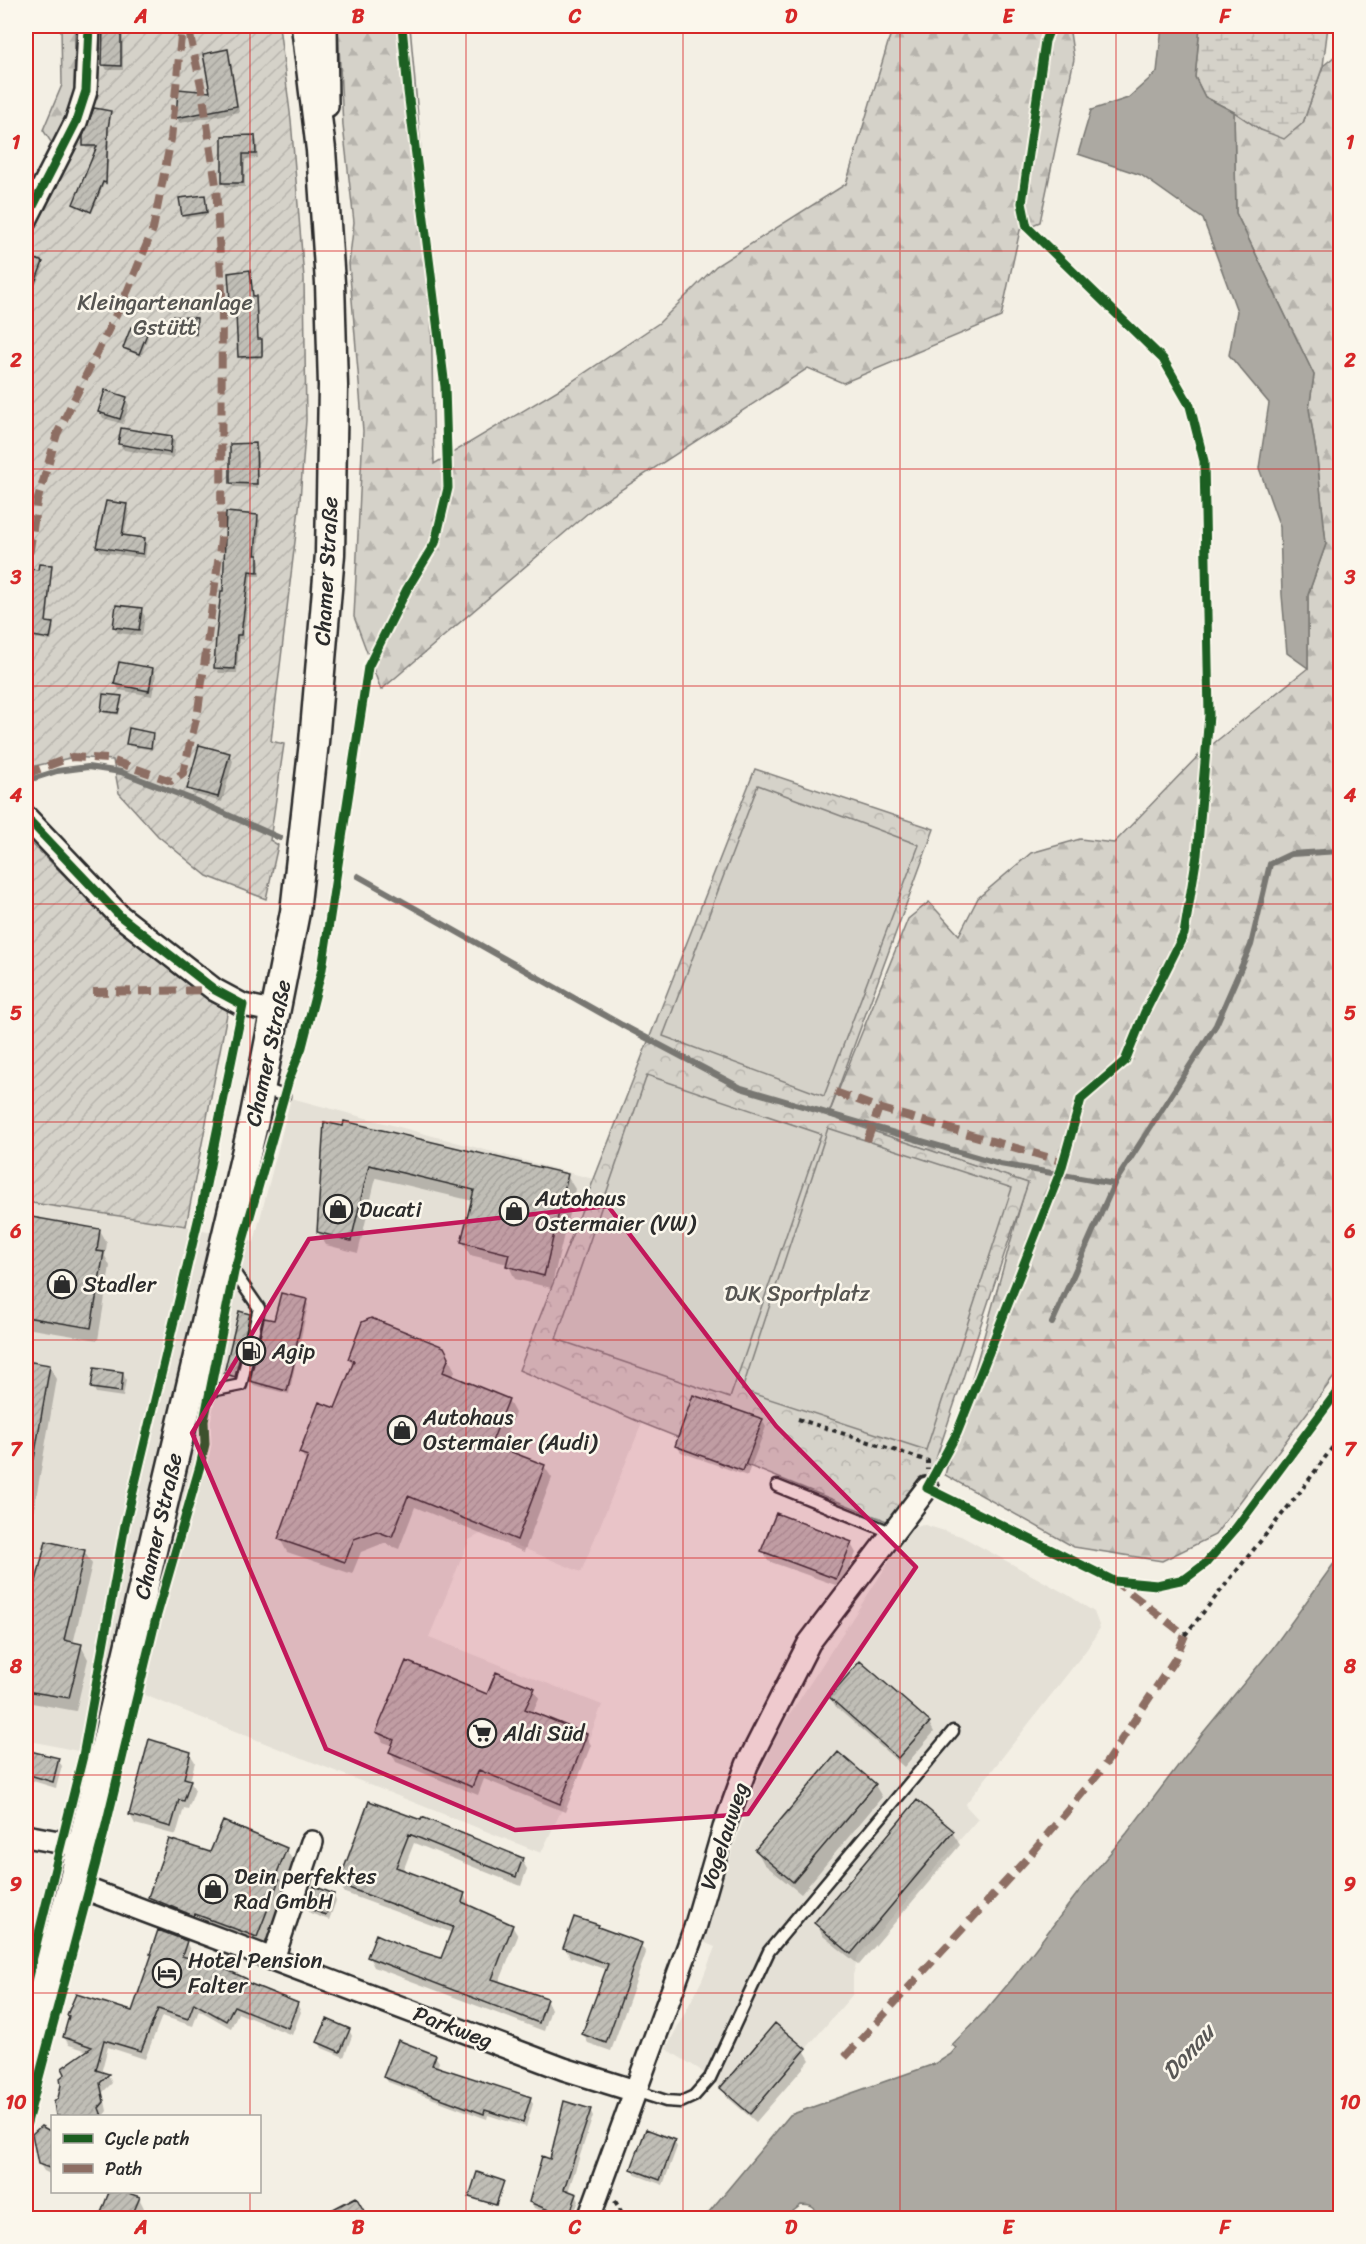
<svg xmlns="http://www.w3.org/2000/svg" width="1366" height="2244" font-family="Sriracha,sans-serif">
	<defs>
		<pattern id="forest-firs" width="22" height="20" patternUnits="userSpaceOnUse" patternTransform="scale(1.5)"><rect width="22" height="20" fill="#d5d2c9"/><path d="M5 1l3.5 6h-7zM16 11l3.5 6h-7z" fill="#b7b4ad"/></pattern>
		<pattern id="wetland-marsh" width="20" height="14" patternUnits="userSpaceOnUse" patternTransform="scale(1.5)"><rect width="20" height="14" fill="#d5d2c9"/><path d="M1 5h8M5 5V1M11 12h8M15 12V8" fill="none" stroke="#b7b4ad"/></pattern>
		<pattern id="park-crowns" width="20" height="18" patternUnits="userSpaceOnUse" patternTransform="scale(1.5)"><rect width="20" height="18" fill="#d5d2c9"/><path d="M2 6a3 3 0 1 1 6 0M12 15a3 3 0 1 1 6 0" fill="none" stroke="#b7b4ad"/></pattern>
		<pattern id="garden-furrows" width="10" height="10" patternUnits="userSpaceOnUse" patternTransform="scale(1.5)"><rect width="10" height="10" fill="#d5d2c9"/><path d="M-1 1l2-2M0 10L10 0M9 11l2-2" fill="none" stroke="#b7b4ad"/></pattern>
		<pattern id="building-hatch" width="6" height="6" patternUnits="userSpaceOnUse" patternTransform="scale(1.5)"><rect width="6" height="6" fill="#c0beb6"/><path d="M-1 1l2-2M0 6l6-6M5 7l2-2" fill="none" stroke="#a5a39d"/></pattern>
	</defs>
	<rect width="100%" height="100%" fill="#f3efe4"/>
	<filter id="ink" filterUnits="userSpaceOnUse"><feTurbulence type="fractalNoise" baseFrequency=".0167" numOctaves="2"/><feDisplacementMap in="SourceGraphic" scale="12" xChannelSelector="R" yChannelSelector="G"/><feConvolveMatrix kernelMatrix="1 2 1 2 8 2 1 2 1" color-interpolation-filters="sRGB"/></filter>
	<g filter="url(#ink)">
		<path fill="#e4e0d6" d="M291,1098L593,1179L519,1370L642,1423L581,1572L484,1532L469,1540L429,1637L602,1705L562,1809L541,1853L94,1675L78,1751L26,1740V1202L186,1226L254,1242Z
			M925,1525L961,1536L1068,1595L1094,1612L1100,1628L1087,1649L965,1805L978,1819L858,1956L853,1975V1994L750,2114L699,2069L666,2049L702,1980L715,1947L703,1942L706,1928L758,1777L779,1731L908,1533L915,1526Z"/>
		<path fill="url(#forest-firs)" stroke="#807e7a" stroke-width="1.5" d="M61,26H75L74,102L53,145L43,130L62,85Z
			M338,26H410L430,252L434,464L568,384L659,323L716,266L846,184L893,26H1069L1074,59L1040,222L1020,230L1001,317L843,383L808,368L596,506L381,690L354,617L363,431L349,264L354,222L343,126Z
			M1340,52V1369L1215,1535L1162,1561L1074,1547L945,1475L1027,1183L828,1116L908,919L929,902L959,935L978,898L1031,853L1080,839L1114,843L1199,755L1308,668V595L1326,544L1317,458L1309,409L1314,375L1236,213L1234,112L1261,130L1303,123L1323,66Z"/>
		<path fill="url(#wetland-marsh)" stroke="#807e7a" stroke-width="1.5" d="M1200,26H1328L1323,66L1303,123L1284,139L1261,130L1234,112L1205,97L1195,77Z"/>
		<path fill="url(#park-crowns)" stroke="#807e7a" stroke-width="1.5" d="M755,769L934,829L828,1116L1028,1183L933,1468L889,1522L642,1423L519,1370Z"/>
		<path fill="url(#garden-furrows)" stroke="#807e7a" stroke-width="1.5" d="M101,26H279L291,120L304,278L306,420L300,500L271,741L284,744L270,840L278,845L266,899L207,876L158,836L119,793L113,760L74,757L26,768V238L75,150L90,113Z
			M26,838L112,922L228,1009L186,1226L26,1202Z"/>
		<path fill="#d5d2c9" stroke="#807e7a" stroke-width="1.5" d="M758,785L919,845L824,1096L663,1036Z
			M647,1075L821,1134L730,1398L556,1339Z
			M828,1128L1012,1188L926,1450L742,1390Z"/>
		<path fill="#aca9a2" stroke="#787772" stroke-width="1.5" d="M1162,26H1200L1195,77L1205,97L1234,112L1236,213L1314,375L1309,409L1317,458L1326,544L1308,595V668L1287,653L1282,595L1280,527L1259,468L1269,403L1229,355L1237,311L1203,219L1141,175L1078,154L1091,110L1128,98L1157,72Z
			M1340,1555V2218H816L818,2215C815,2206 809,2205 801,2205L784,2218H704L790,2115L937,2063L951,2054L956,2048L952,2045L987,2009L1013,1978L1086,1882L1127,1833L1202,1734L1272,1649Z"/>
		<path fill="#0003" d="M105,26H130L129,33H123V70H107L104,65Z
			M227,51L230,56L239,112L180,123L177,117L212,93Z
			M110,113L107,185L104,184L92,213L74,204L98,149L86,148L85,146Z
			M254,136L257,141L258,158L245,159V187H226L223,182Z
			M205,199L208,215L185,218L184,216Z
			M27,257L44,266L32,294L35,297L26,321V261Z
			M250,274L253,298L256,300L258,340L263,343V358L241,359L238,316H234L233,313Z
			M196,319L197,336L172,335L170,332Z
			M146,335L148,337L141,356L126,350L125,348Z
			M126,399L129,405L123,424L103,418L100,412Z
			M172,437L175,443L173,458L124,450L120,444Z
			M255,445L258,449V488L234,487L231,483Z
			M126,506L129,510L124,537L144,539L147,544L145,558L101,552L98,547Z
			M257,516L260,521L258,556L260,561V576H251L243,640L239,639L237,673H219L216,668Z
			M51,567L52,569L47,624L52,625L54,627L51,641L30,637L29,635L34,604L30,601L39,572Z
			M141,610L145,616L142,636L118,633L114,627Z
			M152,669L156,675L152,696L119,690L116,684Z
			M121,697L122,700L119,715L104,713L103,711Z
			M152,734L154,737L152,750L129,746L128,743Z
			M229,755L233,761L222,802L193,794L189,788Z
			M325,1123L567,1176L575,1189L551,1288L515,1279L508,1264L470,1255L463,1242L473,1201L376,1178L358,1253L326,1245L318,1232Z
			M26,1218L99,1230L107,1243L105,1256L110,1266L98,1340L26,1328Z
			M306,1300L308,1305L289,1394L254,1385L251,1381L275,1322Z
			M249,1315L250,1318L236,1378L227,1376L225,1373Z
			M443,1348L455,1371L452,1378L508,1400L515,1413L501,1450L544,1466L552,1478L524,1552L415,1507L399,1549L384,1543L361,1552L352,1574L287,1552L280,1539L307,1463L301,1453L336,1410L353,1366L349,1359Z
			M26,1362L49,1366L57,1379L33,1515L26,1513Z
			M123,1373L126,1380L123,1397L96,1393L93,1387Z
			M762,1420L766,1427L747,1476L681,1452L677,1446Z
			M851,1544L856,1553L841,1587L768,1561L763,1551Z
			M84,1551L92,1564L73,1644L81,1646L88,1659L76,1711L32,1703L31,1707L26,1705V1606L31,1608Z
			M534,1689L539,1698L532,1714L586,1736L591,1745L565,1812L484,1779L478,1795L396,1762L391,1752L394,1746L383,1742L378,1732L487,1696Z
			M830,1697L929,1723L934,1732L904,1767L836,1707Z
			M26,1752L58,1760L62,1766L56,1788L33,1781L32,1787L26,1785Z
			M190,1754L195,1762L190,1781L195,1790L188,1809L184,1808L176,1835L135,1824L130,1815Z
			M875,1785L882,1797L801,1894L764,1864L757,1851Z
			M370,1803L522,1860L527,1869L521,1886L414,1843L403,1871L464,1894L469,1903L468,1906L512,1926L518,1936L499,1983L546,1999L551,2009L544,2031L374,1967L369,1957L403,1948L442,1960L453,1933L345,1893L339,1884Z
			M952,1832L960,1845L859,1965L823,1936L816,1923Z
			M286,1849L293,1861L282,1889L285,1894L264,1948L157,1909L150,1897L211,1854Z
			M333,1895L336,1901L329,1920L310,1913L307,1907Z
			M598,1926L600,1930L641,1945L646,1953L611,2051L588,2043L583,2034L607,1970L570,1957L565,1948Z
			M186,1942L190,1950L188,1959L246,1981L249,1985L297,2004L301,2012L292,2035L238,2013L231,2028L199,2010L193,2026L162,2016L145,2059L108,2047L101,2073L108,2075L112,2083L103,2092L107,2111L103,2116H58L56,2103L88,2051L69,2045L64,2037L133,2013Z
			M349,2030L352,2036L344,2057L322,2048L319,2042Z
			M804,2050L810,2060L756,2122L727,2097L722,2088Z
			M435,2056L439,2062L437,2068L530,2098L533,2104L526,2127L488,2115L487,2119L388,2082L385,2076Z
			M590,2110L593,2116L568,2192L576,2195L579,2201L572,2218H560L534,2208L531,2202L551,2161Z
			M41,2128L52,2133V2175L44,2171L39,2163Z
			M674,2141L677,2147L663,2185L636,2175L633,2169Z
			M111,2192H121L139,2198L144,2208L140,2218H101Z"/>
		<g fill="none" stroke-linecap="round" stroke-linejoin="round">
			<path stroke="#787772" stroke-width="6" d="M35,778L57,771L88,767L121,772L199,802L280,838
				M358,876L622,1025L741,1088L1000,1164L1114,1184
				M1052,1323L1114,1184L1216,1025L1251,945L1270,864L1291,854L1340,851"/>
		</g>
		<path fill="url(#building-hatch)" stroke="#2b2b2b" stroke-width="1.5" d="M103,26H121V66L102,65Z
			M228,49L237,106L176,118L178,89L210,92L203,54Z
			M94,108L111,111L108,128L106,183L103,182L91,212L73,204L97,146H83V136Z
			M255,135L256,154H243V183H222V136Z
			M205,195L207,212L182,216L179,198Z
			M26,255L43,262L26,305Z
			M250,270L253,296H256L258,339H262V356L238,357L236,314H231L228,273Z
			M170,316L197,318L196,334L169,332Z
			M131,327L147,334L139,354L123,348Z
			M105,390L127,397L120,419L98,412Z
			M121,428L172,436L170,453L118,444Z
			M256,443L257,484L230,483V444Z
			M106,501L127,504L122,535L145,538L143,554L96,547Z
			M226,512L258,515L255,555H258V572L249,571L241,635H237L235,669L214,668L216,637L221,591H223Z
			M39,564L52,565L46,622L53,623L50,639L27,635L33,602L29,601L32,569L38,570Z
			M116,605L142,608L139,630L113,627Z
			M119,662L153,668L149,691L114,684Z
			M103,694L122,696L118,713L101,711Z
			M129,728L153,733L151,748L126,744Z
			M199,745L230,753L218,797L187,789Z
			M344,1121L568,1174L544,1276L506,1266L509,1254L461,1242L474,1190L369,1165L351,1241L317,1232L324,1122L343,1126Z
			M26,1216L100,1229L97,1251L104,1252L91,1328L26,1317Z
			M281,1293L307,1299L295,1351H297L287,1391L250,1381L264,1318L274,1320Z
			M239,1311L250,1314L235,1377L224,1373Z
			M371,1318L444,1347L449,1357L443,1372L509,1399L491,1444L545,1465L517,1540L408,1496L392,1537L376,1531L354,1539L345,1562L278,1539L308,1456L299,1453L319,1402L335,1408L354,1361L348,1359L362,1322Z
			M26,1361L50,1365L34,1459L26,1458Z
			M94,1368L123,1372L121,1392L91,1388Z
			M693,1395L763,1419L743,1471L675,1446Z
			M776,1513L852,1542L836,1579L761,1551Z
			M46,1541L85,1550L64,1640L82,1644L69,1698L26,1691V1605L30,1606Z
			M406,1661L487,1694L496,1672L535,1688L525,1709L587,1734L560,1804L479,1770L472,1787L389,1752L394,1740L376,1732Z
			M860,1661L930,1722L898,1758L829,1697Z
			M149,1739L191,1752L184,1778L191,1780L184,1801L179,1800L171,1827L129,1815Z
			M26,1750L59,1758L53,1782L26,1774Z
			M838,1752L876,1784L793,1882L755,1850Z
			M917,1800L954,1831L851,1954L814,1923Z
			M369,1801L421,1820L422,1817L523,1858L516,1877L409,1834L396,1867L465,1893L462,1902L513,1925L492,1979L547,1998L539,2023L367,1957L376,1934L403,1946L441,1958L453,1927L338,1884Z
			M223,1821L287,1848L275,1878L279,1880L257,1937L195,1914L194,1916L148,1897L169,1839L210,1852Z
			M314,1886L334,1894L326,1915L305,1907Z
			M574,1917L599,1925L598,1927L642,1943L606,2043L582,2034L608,1964L563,1948Z
			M158,1930L187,1941L182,1956L223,1968L247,1979L246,1982L298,2003L288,2028L234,2006L226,2021L194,2003L188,2019L158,2009L141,2051L104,2040L96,2070L109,2074L100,2083L104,2102L99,2108L102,2116H56L54,2102L58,2098L61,2085L60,2078L65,2074L62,2068L92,2047L63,2037L69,2016L67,2015L76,1994L132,2011L152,1954H150Z
			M327,2019L350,2029L340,2052L317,2042Z
			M775,2023L806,2049L750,2114L720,2088Z
			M398,2040L436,2055L432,2065L531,2097L523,2122L485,2110L484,2114L383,2077Z
			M564,2101L591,2109L564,2189L577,2194L568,2218L529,2202L542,2156L550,2159Z
			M41,2126L52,2132V2169L38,2164L32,2134Z
			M646,2129L675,2140L660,2180L631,2169Z
			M477,2172L504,2181L496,2205L469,2197Z
			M109,2192H125L140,2197L131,2218H99Z
			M356,2197L368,2218H316Z"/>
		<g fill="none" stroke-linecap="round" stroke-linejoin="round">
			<g stroke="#2b2b2b" stroke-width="15">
				<path id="service" d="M262,1088L284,1096
					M191,1386L211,1391L241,1385L259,1308L234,1272L224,1262
					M777,1486L893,1533
					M635,2091L666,2101L681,2102L694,2096L710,2078L769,1951L953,1731"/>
			</g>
			<g stroke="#2b2b2b" stroke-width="26">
				<path id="minor" d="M326,26L327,106
					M26,220L76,122L86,91L89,26
					M26,817L120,916L215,990L243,1005L277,1012
					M26,1836L80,1846
					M73,1884L564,2069L635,2091
					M273,1959L312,1842
					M589,2218L695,1928L724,1828L747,1765L809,1643L927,1488"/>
			</g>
			<g stroke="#2b2b2b" stroke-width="33">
				<path id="secondary" d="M26,2057L73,1884L254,1120L295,912L314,742L330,554L333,386L330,283L321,150L306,26"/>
			</g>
			<path stroke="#2b2b2b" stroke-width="4" stroke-dasharray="4.5 4.5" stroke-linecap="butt" d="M798,1419L928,1461V1470
				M1185,1635L1300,1492L1340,1437
				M615,2201L625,2218"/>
			<use href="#service" stroke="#fbf7ec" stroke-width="10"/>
			<use href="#minor" stroke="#fbf7ec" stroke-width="21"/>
			<use href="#secondary" stroke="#fbf7ec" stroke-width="28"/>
			<path stroke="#8d6e63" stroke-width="8" stroke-dasharray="15 8" stroke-linecap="butt" d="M26,576L37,502L57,434L128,290L153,229L171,139L182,26
				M26,774L72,757L108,759L171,781L183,773L198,711L221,540L222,293L216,185L202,90L188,26
				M93,992L213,990
				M835,1092L879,1108L1064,1162
				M867,1141L879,1108
				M845,2057L1031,1854L1100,1772L1175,1659L1185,1635L1117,1583"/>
			<g stroke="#fbf7ec" stroke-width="13">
				<path id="cycleway" d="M1051,26L1045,41L1022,203L1027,227L1163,359L1190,406L1204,461L1209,715L1197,855L1184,934L1145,1012L1125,1061L1081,1099L1061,1170L957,1433L927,1488L1114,1581L1157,1585L1185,1579L1205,1564L1236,1528L1340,1388
					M26,220L76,122L86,91L89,26
					M26,817L120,916L215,990L243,1005L202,1204L125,1525L83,1756L26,1985
					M26,2126L105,1829L156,1618L200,1466L205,1444L204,1421L234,1272L289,1079L302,1047L322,969L368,667L407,589L435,543L448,488L445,387L408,91L402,26"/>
			</g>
			<use href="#cycleway" stroke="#1b5e20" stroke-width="9"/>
		</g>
	</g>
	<path fill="#c2185b" fill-opacity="0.2" stroke="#c2185b" stroke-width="4.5" stroke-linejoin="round" d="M608,1206L776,1426L916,1567L748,1814L515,1830L326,1749L192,1433L309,1239Z"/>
	<path fill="none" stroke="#d62828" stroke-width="1.5" stroke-opacity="0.55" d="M250,26V2116M466,26V2218M683,26V2218M900,26V2218M1116,26V2218M26,251H1340M26,469H1340M26,686H1340M26,904H1340M26,1122H1340M26,1340H1340M26,1558H1340M26,1775H1340M26,1993H1340M250,2192V2218"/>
	<defs>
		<g id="shop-ring" transform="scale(1.5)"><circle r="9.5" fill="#fbf7ec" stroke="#2b2b2b" stroke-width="1.5"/><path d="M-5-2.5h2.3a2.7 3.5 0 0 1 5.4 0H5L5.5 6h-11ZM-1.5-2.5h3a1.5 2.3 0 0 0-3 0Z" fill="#2b2b2b"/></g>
		<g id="fuel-ring" transform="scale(1.5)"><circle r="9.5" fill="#fbf7ec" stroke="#2b2b2b" stroke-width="1.5"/><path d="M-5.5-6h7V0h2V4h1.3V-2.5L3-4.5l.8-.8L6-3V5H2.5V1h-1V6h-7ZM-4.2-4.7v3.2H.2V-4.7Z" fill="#2b2b2b"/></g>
		<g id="supermarket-ring" transform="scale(1.5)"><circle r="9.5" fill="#fbf7ec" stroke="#2b2b2b" stroke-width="1.5"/><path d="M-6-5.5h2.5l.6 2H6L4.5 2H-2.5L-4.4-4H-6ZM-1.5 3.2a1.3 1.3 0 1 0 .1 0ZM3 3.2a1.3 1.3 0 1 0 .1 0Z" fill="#2b2b2b"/></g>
		<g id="hotel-ring" transform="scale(1.5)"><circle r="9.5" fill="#fbf7ec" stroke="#2b2b2b" stroke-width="1.5"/><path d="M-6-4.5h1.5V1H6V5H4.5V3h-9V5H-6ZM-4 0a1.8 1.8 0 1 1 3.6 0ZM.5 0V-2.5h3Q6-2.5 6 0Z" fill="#2b2b2b"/></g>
	</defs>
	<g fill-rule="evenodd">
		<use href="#shop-ring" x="338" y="1209"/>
		<use href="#shop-ring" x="514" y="1211"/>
		<use href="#shop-ring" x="62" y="1284"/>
		<use href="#fuel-ring" x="251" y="1351"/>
		<use href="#shop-ring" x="402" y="1430"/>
		<use href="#supermarket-ring" x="482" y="1733"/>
		<use href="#shop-ring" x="213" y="1889"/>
		<use href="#hotel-ring" x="167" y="1973"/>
	</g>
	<g text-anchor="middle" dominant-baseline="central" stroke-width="5" stroke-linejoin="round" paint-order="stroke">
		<g font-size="22" fill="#565552" stroke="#fbf7ec">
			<text x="165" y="302">Kleingartenanlage<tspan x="165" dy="25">Gstütt</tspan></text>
			<text x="797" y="1293">DJK Sportplatz</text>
		</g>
		<g font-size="22" fill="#2b2b2b" stroke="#fbf7ec">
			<text transform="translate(326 571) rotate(-87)">Chamer Straße</text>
			<text transform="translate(268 1053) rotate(-78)">Chamer Straße</text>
			<text transform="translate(158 1526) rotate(-77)">Chamer Straße</text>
			<text transform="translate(724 1836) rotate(-72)">Vogelauweg</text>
			<text transform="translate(453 2027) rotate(21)">Parkweg</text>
		</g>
		<g font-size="22" fill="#2b2b2b" stroke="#fbf7ec" text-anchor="start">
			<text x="535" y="1198">Autohaus<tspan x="535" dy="25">Ostermaier (VW)</tspan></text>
			<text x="359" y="1209">Ducati</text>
			<text x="83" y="1284">Stadler</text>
			<text x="272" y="1351">Agip</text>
			<text x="423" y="1417">Autohaus<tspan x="423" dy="25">Ostermaier (Audi)</tspan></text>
			<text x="503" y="1733">Aldi Süd</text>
			<text x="234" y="1876">Dein perfektes<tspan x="234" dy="25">Rad GmbH</tspan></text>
			<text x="188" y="1960">Hotel Pension<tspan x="188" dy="25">Falter</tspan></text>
		</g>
		<g font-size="24" font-style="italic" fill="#585755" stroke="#fbf7ec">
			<text transform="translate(1188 2052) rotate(-48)">Donau</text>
		</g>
	</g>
	<rect width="1366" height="2244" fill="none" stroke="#fbf7ec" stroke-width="66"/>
	<rect x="51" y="2115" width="210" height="78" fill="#fbf7ec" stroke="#a8a59f" stroke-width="1.5"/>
	<rect x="63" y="2134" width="30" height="9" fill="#1b5e20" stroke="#a8a59f" stroke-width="1.5"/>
	<text x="105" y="2145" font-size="18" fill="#2b2b2b">Cycle path</text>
	<rect x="63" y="2164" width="30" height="9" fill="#8d6e63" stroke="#a8a59f" stroke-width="1.5"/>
	<text x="105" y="2175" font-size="18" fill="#2b2b2b">Path</text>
	<rect x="33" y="33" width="1300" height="2178" fill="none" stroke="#d62828" stroke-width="2"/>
	<g font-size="20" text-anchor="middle" font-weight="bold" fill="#d62828">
		<text x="141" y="23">A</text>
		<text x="358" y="23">B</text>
		<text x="575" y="23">C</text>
		<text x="791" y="23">D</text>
		<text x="1008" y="23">E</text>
		<text x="1225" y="23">F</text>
		<text x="16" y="149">1</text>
		<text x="1350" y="149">1</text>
		<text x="16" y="367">2</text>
		<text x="1350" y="367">2</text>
		<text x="16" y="584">3</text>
		<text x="1350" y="584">3</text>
		<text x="16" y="802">4</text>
		<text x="1350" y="802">4</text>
		<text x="16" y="1020">5</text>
		<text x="1350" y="1020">5</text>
		<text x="16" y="1238">6</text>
		<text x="1350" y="1238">6</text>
		<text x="16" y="1456">7</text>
		<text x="1350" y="1456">7</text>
		<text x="16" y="1673">8</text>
		<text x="1350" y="1673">8</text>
		<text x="16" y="1891">9</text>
		<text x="1350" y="1891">9</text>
		<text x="16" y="2109">10</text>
		<text x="1350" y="2109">10</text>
		<text x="141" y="2234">A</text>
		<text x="358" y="2234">B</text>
		<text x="575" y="2234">C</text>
		<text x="791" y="2234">D</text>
		<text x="1008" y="2234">E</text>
		<text x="1225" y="2234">F</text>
	</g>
</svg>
